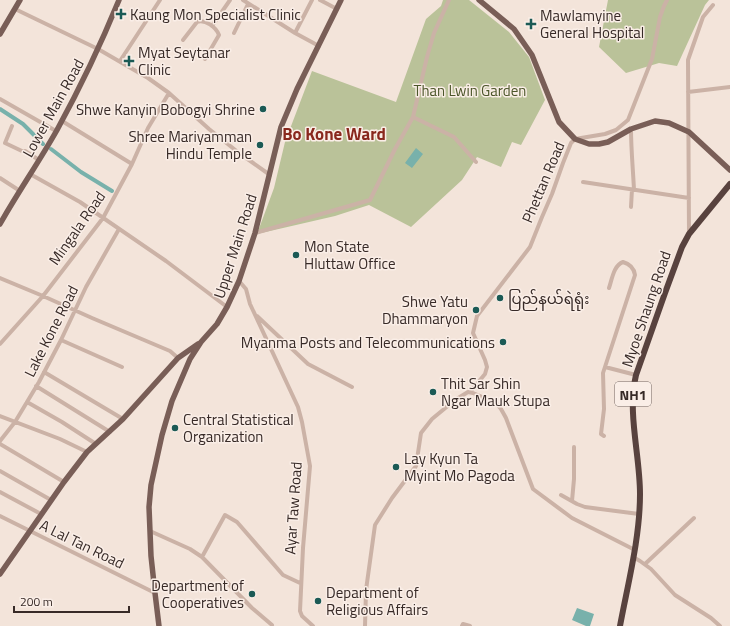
<svg xmlns="http://www.w3.org/2000/svg" width="730" height="626" font-family="'Titillium Web','Noto Sans Myanmar',sans-serif">
	<rect width="100%" height="100%" fill="#f3e4da"/>
	<path fill="#bac299" d="M443,0H469L509,32L529,57L545,100L521,145L512,142L501,167L477,157L462,180L411,227L369,205L335,216L257,234L274,188L285,142L312,71L396,102L426,19L441,6Z
		M608,0H709L705,5L677,66L659,63L626,73L599,47Z"/>
	<path fill="#78b1ab" d="M416,148L423,154L412,168L405,163Z
		M577,608L594,614L590,626H586L572,620Z"/>
	<g fill="none" stroke-linecap="round" stroke-linejoin="round">
		<path stroke="#78b1ab" stroke-width="4" d="M0,109L23,124L43,144
			M51,149L81,172L112,191"/>
		<path stroke="#cbb2a6" stroke-width="4" d="M243,0L295,33L319,46
			M320,0L337,9
			M15,9L98,49L148,78L169,93L209,129L239,153L270,175
			M212,26L230,0
			M234,33L248,4
			M295,33L312,0
			M183,40L197,22C205,19 216,27 219,35L205,59
			M120,61L160,0
			M688,92L730,87
			M0,99L56,131
			M413,117L454,137L476,162
			M62,121L132,164
			M12,126L5,143L24,152L25,151L39,160
			M631,129C631,149 633,169 634,190
			M30,174L80,202L166,261L227,307
			M0,178L20,191
			M583,182L689,198
			M631,207L632,189
			M255,233L370,200L395,149L413,117L427,57L434,33L449,0
			M689,234L688,60L703,17L713,5
			M0,278L43,296L92,318L170,351L178,358
			M239,281L246,289L250,304L298,407L302,422L310,466L303,548L300,611L302,616L313,626
			M257,316L308,364L352,387
			M61,340L122,367
			M0,344L43,296L103,218L132,164L148,128L169,93
			M605,367L636,375
			M44,372L123,419
			M36,386L110,432
			M470,392L485,374L487,367L485,360L473,333L477,316L530,247L542,217L552,194L563,163L571,143L575,139L605,134L616,130L628,120L652,59L660,17L664,6L667,0
			M27,402L62,422L96,444
			M0,416L60,439L87,452
			M604,436L601,434L604,409L603,373L635,275C634,268 630,264 623,262C614,265 612,279 609,288
			M0,441L15,422L39,382L61,340L86,287L119,229
			M0,444L64,482
			M0,471L51,500
			M0,492L41,514
			M561,495L577,504L585,507L639,514
			M572,501L574,479V447
			M0,516L155,593
			M150,531L190,549L202,557L252,608L272,625
			M202,557L225,515L237,522L283,575L300,583
			M633,557L640,561L651,569L675,595L711,618L720,626
			M645,564L694,518
			M365,626L366,590L375,525L392,498L416,466L421,433L432,419L455,400L468,392L473,393L496,403L501,409L506,418L533,489L572,518L635,550
			M462,626L463,624L470,626"/>
		<path stroke="#795e57" stroke-width="5.5" d="M479,0L514,29L532,55L559,122L575,139L589,144H599L608,142L631,129L655,121L669,123L689,132L730,170
			M0,34L20,0
			M0,224C18,192 39,162 57,130C80,88 101,44 119,0
			M0,574L64,482L87,452L123,419L178,358L198,344
			M159,626L155,593L151,556L149,507L151,485L162,435L172,401L190,359L201,342L217,324L227,307L239,281L255,233L281,127L297,89L341,0"/>
		<path stroke="#58423e" stroke-width="6" d="M620,626C628,583 640,538 640,494C640,454 627,414 636,375L665,293L682,247L689,234L730,184"/>
	</g>
	<g fill="#1b5a55" stroke="#faeee7" stroke-width="1.5">
		<path d="M119 8h4v4h4v4h-4v4h-4v-4h-4v-4h4z"/>
		<path d="M529 18h4v4h4v4h-4v4h-4v-4h-4v-4h4z"/>
		<path d="M127 55h4v4h4v4h-4v4h-4v-4h-4v-4h4z"/>
		<circle cx="263" cy="109" r="4"/>
		<circle cx="260" cy="145" r="4"/>
		<circle cx="296" cy="255" r="4"/>
		<circle cx="500" cy="298" r="4"/>
		<circle cx="476" cy="310" r="4"/>
		<circle cx="503" cy="342" r="4"/>
		<circle cx="433" cy="392" r="4"/>
		<circle cx="175" cy="428" r="4"/>
		<circle cx="396" cy="467" r="4"/>
		<circle cx="252" cy="594" r="4"/>
		<circle cx="318" cy="601" r="4"/>
	</g>
	<g text-anchor="middle" dominant-baseline="central" stroke-width="3" stroke-linejoin="round" paint-order="stroke">
		<rect fill="#faeee7" stroke="#726561" stroke-width="1" x="615" y="382" width="36" height="24" rx="3"/>
		<g font-size="14" font-weight="bold" fill="#372a27">
			<text x="633" y="394">NH1</text>
		</g>
		<g font-size="15" fill="#372a27" stroke="#faeee7" text-anchor="start">
			<text x="130" y="14">Kaung Mon Specialist Clinic</text>
			<text x="540" y="15">Mawlamyine<tspan x="540" dy="17">General Hospital</tspan></text>
			<text x="138" y="52">Myat Seytanar<tspan x="138" dy="17">Clinic</tspan></text>
			<text x="255" y="109" text-anchor="end">Shwe Kanyin Bobogyi Shrine</text>
			<text x="252" y="136" text-anchor="end">Shree Mariyamman<tspan x="252" dy="17">Hindu Temple</tspan></text>
			<text x="304" y="246">Mon State<tspan x="304" dy="17">Hluttaw Office</tspan></text>
			<text x="508" y="298">ပြည်နယ်ရဲရုံး</text>
			<text x="468" y="301" text-anchor="end">Shwe Yatu<tspan x="468" dy="17">Dhammaryon</tspan></text>
			<text x="495" y="342" text-anchor="end">Myanma Posts and Telecommunications</text>
			<text x="441" y="383">Thit Sar Shin<tspan x="441" dy="17">Ngar Mauk Stupa</tspan></text>
			<text x="183" y="419">Central Statistical<tspan x="183" dy="17">Organization</tspan></text>
			<text x="404" y="458">Lay Kyun Ta<tspan x="404" dy="17">Myint Mo Pagoda</tspan></text>
			<text x="244" y="585" text-anchor="end">Department of<tspan x="244" dy="17">Cooperatives</tspan></text>
			<text x="326" y="592">Department of<tspan x="326" dy="17">Religious Affairs</tspan></text>
		</g>
		<g font-size="15" fill="#4c562a" stroke="#faeee7">
			<text x="470" y="90">Than Lwin Garden</text>
		</g>
		<g font-size="15" fill="#372a27" stroke="#faeee7">
			<text transform="translate(53 108) rotate(-61)">Lower Main Road</text>
			<text transform="translate(543 182) rotate(-67)">Phettan Road</text>
			<text transform="translate(77 228) rotate(-55)">Mingala Road</text>
			<text transform="translate(235 246) rotate(-72)">Upper Main Road</text>
			<text transform="translate(646 309) rotate(-71)">Myoe Shaung Road</text>
			<text transform="translate(51 331) rotate(-63)">Lake Kone Road</text>
			<text transform="translate(293 508) rotate(-86)">Ayar Taw Road</text>
			<text transform="translate(82 544) rotate(26)">A Lal Tan Road</text>
		</g>
		<g font-size="17" font-weight="bold" fill="#89281d" stroke="#faeee7">
			<text x="334" y="134">Bo Kone Ward</text>
		</g>
	</g>
	<path d="M14 606v6h115v-6" fill="none" stroke="#372a27" stroke-width="2"/>
	<text x="20" y="606" font-size="12" fill="#372a27" stroke="#faeee7" stroke-width="3" paint-order="stroke">200 m</text>
</svg>
